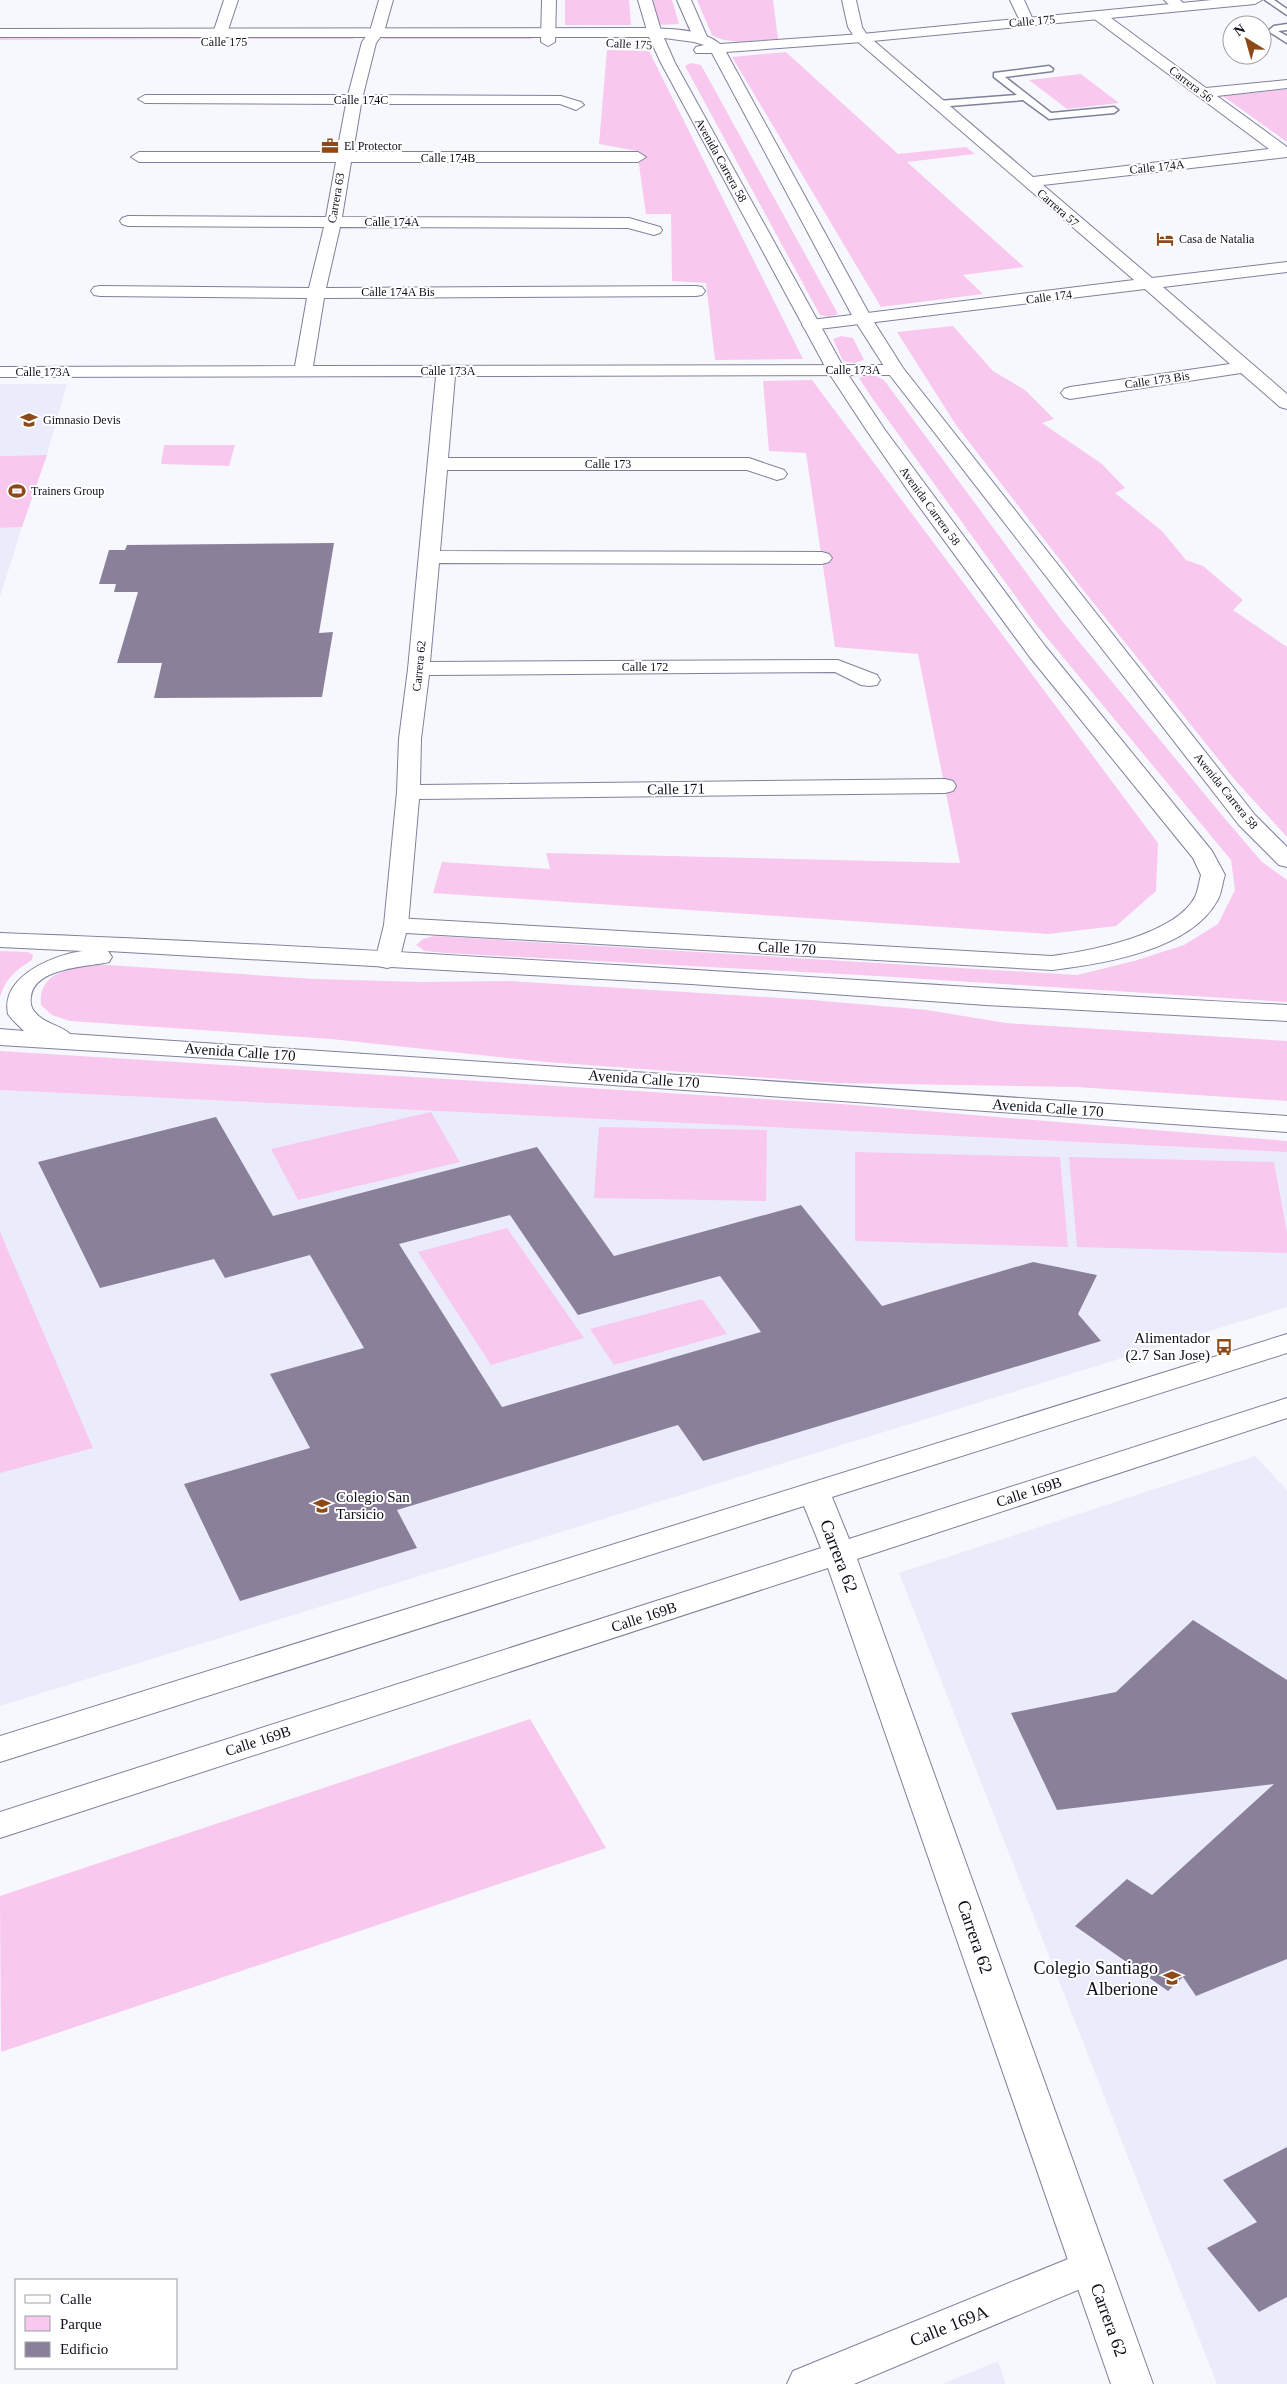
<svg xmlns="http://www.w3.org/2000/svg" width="1287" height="2384" font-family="'Times New Roman',serif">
	<rect width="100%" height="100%" fill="#f7f8fe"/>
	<path fill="#eaecfb" d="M0,384H67L47,455L0,456Z
		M22,527L0,597V528Z
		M0,1090L1287,1152V1307L0,1706Z
		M1255,1456L1287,1490V2384H1217L899,1573Z
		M998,2361L1006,2384H942Z"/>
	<path fill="#f8c8ef" d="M565,0H629L631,25H565Z
		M651,0H672L679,24L658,25Z
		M697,0H773L778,39C757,40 730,46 712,35Z
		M0,36H208L210,37L204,39L0,40Z
		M356,36L358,37L352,39H228L225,37Z
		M382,36H534L535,37L531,39H384L380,37Z
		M607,50L649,51L803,359L715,360L706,283L672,281L671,214H646L637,151L599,144Z
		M786,52L898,154L966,147L975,154L907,162L1024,267L963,275L983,294L881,307L732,57Z
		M691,63L701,65L838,314L829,317L820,315L685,66Z
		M1081,74L1119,103L1067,109L1029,80Z
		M1287,89V142L1223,96Z
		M953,326L993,371L1025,390L1054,419L1042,423L1102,464L1125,488L1115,493L1162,531L1186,560L1203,566L1243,600L1233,610L1287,647V837L1235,780L1084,591L956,425L897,332Z
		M841,336L853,338L864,360L854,363L843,361L833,339Z
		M867,376H876L884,380L1062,621L1221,814L1262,862L1287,880V1002L877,976L446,953L425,951L416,945L423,939L434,936L1077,975L1134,961L1184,945L1218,924L1235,890L1231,860L1034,622L870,395L859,378Z
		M812,380L1158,843L1156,891L1116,926L1048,934L433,893L442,862L550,869L546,853L960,863L918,654L835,647L806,453L769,451L763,381Z
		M164,445H235L229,466L161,464Z
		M47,455L22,527L0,528V456Z
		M0,951L28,952L33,955L32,960C16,970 6,978 0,997Z
		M93,964L315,979L421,982L509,981L812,1000L927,1010L1006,1023L1287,1041V1101L1076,1087L838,1083L546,1062L331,1039L70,1021L52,1015L41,1005C38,972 68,970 93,964Z
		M0,1051L842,1104L1287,1141V1152L0,1090Z
		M431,1112L460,1162L298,1200L271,1149Z
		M599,1127L767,1130L766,1201L594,1198Z
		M855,1152L1060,1157L1068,1247L855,1241Z
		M1069,1157L1274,1162L1287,1233V1253L1077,1247Z
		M507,1228L584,1338L491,1365L418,1252Z
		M0,1232L93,1448L0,1473Z
		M702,1299L727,1334L614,1365L590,1329Z
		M530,1719L606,1848L1,2052L0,1896Z"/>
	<path fill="#8b8099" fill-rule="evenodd" d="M334,543L319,633L333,632L322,697L154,698L162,663H117L138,592H114L116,584H99L109,550H125L127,545Z
		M216,1117L273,1216L537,1147L614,1256L801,1205L882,1306L1033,1262L1097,1275L1078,1314L1101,1341L703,1461L678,1425L397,1510L417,1548L240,1601L184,1484L310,1448L270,1374L364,1348L310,1255L225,1278L214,1259L100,1288L38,1162ZM510,1215L578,1315L720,1276L761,1332L502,1407L399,1244Z
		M1193,1620L1287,1680V1959L1196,1996L1183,1977L1168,1991L1075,1926L1127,1879L1152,1895L1274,1784L1057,1810L1011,1713L1116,1692Z
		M1287,2147V2297L1259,2312L1207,2248L1257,2222L1223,2180Z"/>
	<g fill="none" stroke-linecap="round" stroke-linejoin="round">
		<g stroke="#7e819a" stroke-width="3">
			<path id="lane" d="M1265,0H1274L1287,9V15Z
				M1287,24V30L1278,31L1287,36V43L1268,31L1274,26Z
				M1049,66L1053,69L1052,71L1005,77L1051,113L1114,107L1118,110L1114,113L1049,119L1023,100L938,107L934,104L938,101L1017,95L994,77V73Z"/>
		</g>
		<g stroke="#7e819a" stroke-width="2">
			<path id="street" d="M224,0H238L224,42L217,46L210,42Z
				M379,0H393L384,32L376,43L363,95L561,96L581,102L584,105L576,110L560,104H361L353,152H638L646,157L638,162H351L342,217L629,218L660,227L662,230L660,233L654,235L628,228L340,227L326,288L696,286L702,287L705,291L702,295L696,296L324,298L313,366L895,365L901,366L904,370L901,374L895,375L455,376L448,458H749L784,470L787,474L784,478L777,480L747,470H447L440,551L822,552L829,554L832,558L829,562L822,564L439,563L430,662L838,660L877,675L880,680L877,685L869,686L861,685L835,672L429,675L421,739L420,785L945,779L953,781L956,786L953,791L945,793L419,799L408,925L405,930L396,932L387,930L384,925L397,792L399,739L408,669L436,376L0,377V367L295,366L307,298L100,296L94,295L91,291L94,287L100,286L309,288L324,227L128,226L122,224L120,221L122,218L128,216L326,217L336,162H139L131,157L139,152H337L346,104L145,103L138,99L145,95H348L362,42L370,31Z
				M542,0H556L555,42L548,46L541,42Z
				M638,0H652L662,34L660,37L655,38L648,34Z
				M677,0H691L708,39L706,42H696L694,39Z
				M842,0H856L862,27L867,35L1033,177L1269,149L1093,18L1091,15L1093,12H1103L1206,88L1287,80V88L1217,96L1287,147V157L1043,185L1152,278L1287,262V272L1163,287L1287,394V409L1280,407L1241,373L1070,399L1064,397L1061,393L1064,389L1070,387L1230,364L1145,289L811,330L805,329L802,325L805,321L811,320L1134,280L857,41L848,27Z
				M1010,0H1024L1034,22L1032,25H1022Z
				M1164,0H1180L1187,7L1180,11L1175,10Z
				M1090,2250L1104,2255L1110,2267L1104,2279L854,2384H787L793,2371Z"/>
		</g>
		<g stroke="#7e819a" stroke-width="2">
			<path id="secondary" d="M1212,0H1262L1255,4L862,42L726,52L872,319L903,368L1255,815L1287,847V867L1279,865L1239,825L889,374L854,319L712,53H696L694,50L696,47L704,45L694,42L664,38L675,63L845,370L885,430L1045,646L1212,851L1225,875C1222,883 1222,893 1217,901C1190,950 1103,964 1052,970L406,933L399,961L396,966L387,968L378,966L375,961L384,925L387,920L396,918L1052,956C1090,951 1175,935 1195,897C1198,891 1199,882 1201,875L1193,858L1029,656L913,498L867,431L827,370L661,63L649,37H0V29L644,28C668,29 701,28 720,44L862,34Z
				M1287,1334V1353L832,1497L849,1539L1287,1398V1418L857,1559L1153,2384H1111L828,1568L0,1838V1812L821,1548L804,1506L0,1762V1736Z"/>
		</g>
		<g stroke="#7e819a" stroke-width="2">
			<path id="primary" d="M0,933C429,949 858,983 1287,1005V1021L986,1005L691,984L108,951L112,957L109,962C89,967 34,967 31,997C30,1001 31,1008 34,1011C45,1025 59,1024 70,1034L1287,1116V1132L398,1070L0,1045V1029L24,1031C19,1026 12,1020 8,1014C0,975 57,954 83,951L0,947Z"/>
		</g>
		<use href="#lane" fill="#fff" fill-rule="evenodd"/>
		<use href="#street" fill="#fff" fill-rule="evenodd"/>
		<use href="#secondary" fill="#fff" fill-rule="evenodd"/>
		<use href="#primary" fill="#fff" fill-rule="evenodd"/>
	</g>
	<defs>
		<g id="office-bare" transform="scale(1.35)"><path d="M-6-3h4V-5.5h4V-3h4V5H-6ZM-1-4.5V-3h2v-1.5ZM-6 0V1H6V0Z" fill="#8b4a17" stroke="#fff" stroke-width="2.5" paint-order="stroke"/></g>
		<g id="hotel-bare" transform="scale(1.35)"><path d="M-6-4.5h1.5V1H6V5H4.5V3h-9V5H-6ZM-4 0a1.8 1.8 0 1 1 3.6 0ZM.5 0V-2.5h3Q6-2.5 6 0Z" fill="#8b4a17" stroke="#fff" stroke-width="2.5" paint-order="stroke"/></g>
		<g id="school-bare" transform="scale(1.35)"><path d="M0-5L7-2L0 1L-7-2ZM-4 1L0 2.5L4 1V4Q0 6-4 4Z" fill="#8b4a17" stroke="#fff" stroke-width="2.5" paint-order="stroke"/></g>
		<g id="stadium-bare" transform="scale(1.35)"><path d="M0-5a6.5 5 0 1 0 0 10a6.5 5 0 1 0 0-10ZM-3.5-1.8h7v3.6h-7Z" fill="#8b4a17" stroke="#fff" stroke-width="2.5" paint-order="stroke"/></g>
		<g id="bus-bare" transform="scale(1.35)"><path d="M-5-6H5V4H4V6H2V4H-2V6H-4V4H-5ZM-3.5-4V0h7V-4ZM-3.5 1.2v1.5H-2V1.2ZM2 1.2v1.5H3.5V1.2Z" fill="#8b4a17" stroke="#fff" stroke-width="2.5" paint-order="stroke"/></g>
	</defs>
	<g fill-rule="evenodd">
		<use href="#office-bare" x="330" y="146"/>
		<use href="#hotel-bare" x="1165" y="239"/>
		<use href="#school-bare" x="29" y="420"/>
		<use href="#stadium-bare" x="17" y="491"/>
		<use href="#bus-bare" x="1224" y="1347"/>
		<use href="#school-bare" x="322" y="1506"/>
		<use href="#school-bare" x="1172" y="1978"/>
	</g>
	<g text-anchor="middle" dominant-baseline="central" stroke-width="4" stroke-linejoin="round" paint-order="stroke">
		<g font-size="12" fill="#0d0e18" stroke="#fff">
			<text transform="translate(1032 21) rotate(-5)">Calle 175</text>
			<text x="224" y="42">Calle 175</text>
			<text transform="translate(629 44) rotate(3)">Calle 175</text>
			<text transform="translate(1191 84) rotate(37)">Carrera 56</text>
			<text x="361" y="100">Calle 174C</text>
			<text x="448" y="158">Calle 174B</text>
			<text transform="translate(721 160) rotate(61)">Avenida Carrera 58</text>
			<text transform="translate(1157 167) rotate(-6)">Calle 174A</text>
			<text transform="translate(336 198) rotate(-80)">Carrera 63</text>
			<text transform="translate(1058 208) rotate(41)">Carrera 57</text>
			<text x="392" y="222">Calle 174A</text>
			<text x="398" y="292">Calle 174A Bis</text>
			<text transform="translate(1049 297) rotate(-7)">Calle 174</text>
			<text x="853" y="370">Calle 173A</text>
			<text x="448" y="371">Calle 173A</text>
			<text x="43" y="372">Calle 173A</text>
			<text transform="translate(1157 380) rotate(-8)">Calle 173 Bis</text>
			<text x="608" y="464">Calle 173</text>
			<text transform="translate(930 506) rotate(54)">Avenida Carrera 58</text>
			<text transform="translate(419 666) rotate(-84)">Carrera 62</text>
			<text x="645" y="667">Calle 172</text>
			<text transform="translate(1226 791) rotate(51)">Avenida Carrera 58</text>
		</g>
		<g font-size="12" fill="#0d0e18" stroke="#fff" text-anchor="start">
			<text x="344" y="146">El Protector</text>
			<text x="1179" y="239">Casa de Natalia</text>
			<text x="43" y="420">Gimnasio Devis</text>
			<text x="31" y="491">Trainers Group</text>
		</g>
		<g font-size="15" fill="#0d0e18" stroke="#fff">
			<text transform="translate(676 789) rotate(-1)">Calle 171</text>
			<text transform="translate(787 948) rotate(3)">Calle 170</text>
			<text transform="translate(240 1052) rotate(4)">Avenida Calle 170</text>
			<text transform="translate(644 1079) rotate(4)">Avenida Calle 170</text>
			<text transform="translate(1048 1108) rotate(4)">Avenida Calle 170</text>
			<text transform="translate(1029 1492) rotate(-18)">Calle 169B</text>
			<text transform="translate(644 1617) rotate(-18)">Calle 169B</text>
			<text transform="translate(258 1741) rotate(-18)">Calle 169B</text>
		</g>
		<g font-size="15" fill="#0d0e18" stroke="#fff" text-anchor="end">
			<text x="1210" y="1338">Alimentador<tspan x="1210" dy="17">(2.7 San Jose)</tspan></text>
			<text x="336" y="1497" text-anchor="start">Colegio San<tspan x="336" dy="17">Tarsicio</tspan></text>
		</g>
		<g font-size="18" fill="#0d0e18" stroke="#fff">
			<text transform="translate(839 1556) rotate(69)">Carrera 62</text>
			<text transform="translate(975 1937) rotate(71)">Carrera 62</text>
			<text transform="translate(1109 2320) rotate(70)">Carrera 62</text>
			<text transform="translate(949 2326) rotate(-22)">Calle 169A</text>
		</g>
		<g font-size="18" fill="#0d0e18" stroke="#fff" text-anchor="end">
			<text x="1158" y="1968">Colegio Santiago<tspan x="1158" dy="21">Alberione</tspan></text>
		</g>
	</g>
	<rect x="15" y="2279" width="162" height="90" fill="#ffffff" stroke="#9e9fa3"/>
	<rect x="25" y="2295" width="25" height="8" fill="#ffffff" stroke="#9e9fa3"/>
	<text x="60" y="2304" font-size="15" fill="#0d0e18">Calle</text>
	<rect x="25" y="2316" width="25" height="15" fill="#f8c8ef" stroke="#9e9fa3"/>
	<text x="60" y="2329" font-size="15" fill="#0d0e18">Parque</text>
	<rect x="25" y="2342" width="25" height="15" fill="#8b8099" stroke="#9e9fa3"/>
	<text x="60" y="2354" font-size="15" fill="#0d0e18">Edificio</text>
	<g transform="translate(1247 40) rotate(323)"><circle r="24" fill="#ffffff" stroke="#9e9fa3"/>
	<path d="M0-4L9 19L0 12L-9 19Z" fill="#8b4a17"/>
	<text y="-8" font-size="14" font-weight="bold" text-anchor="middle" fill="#0d0e18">N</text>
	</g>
</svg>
